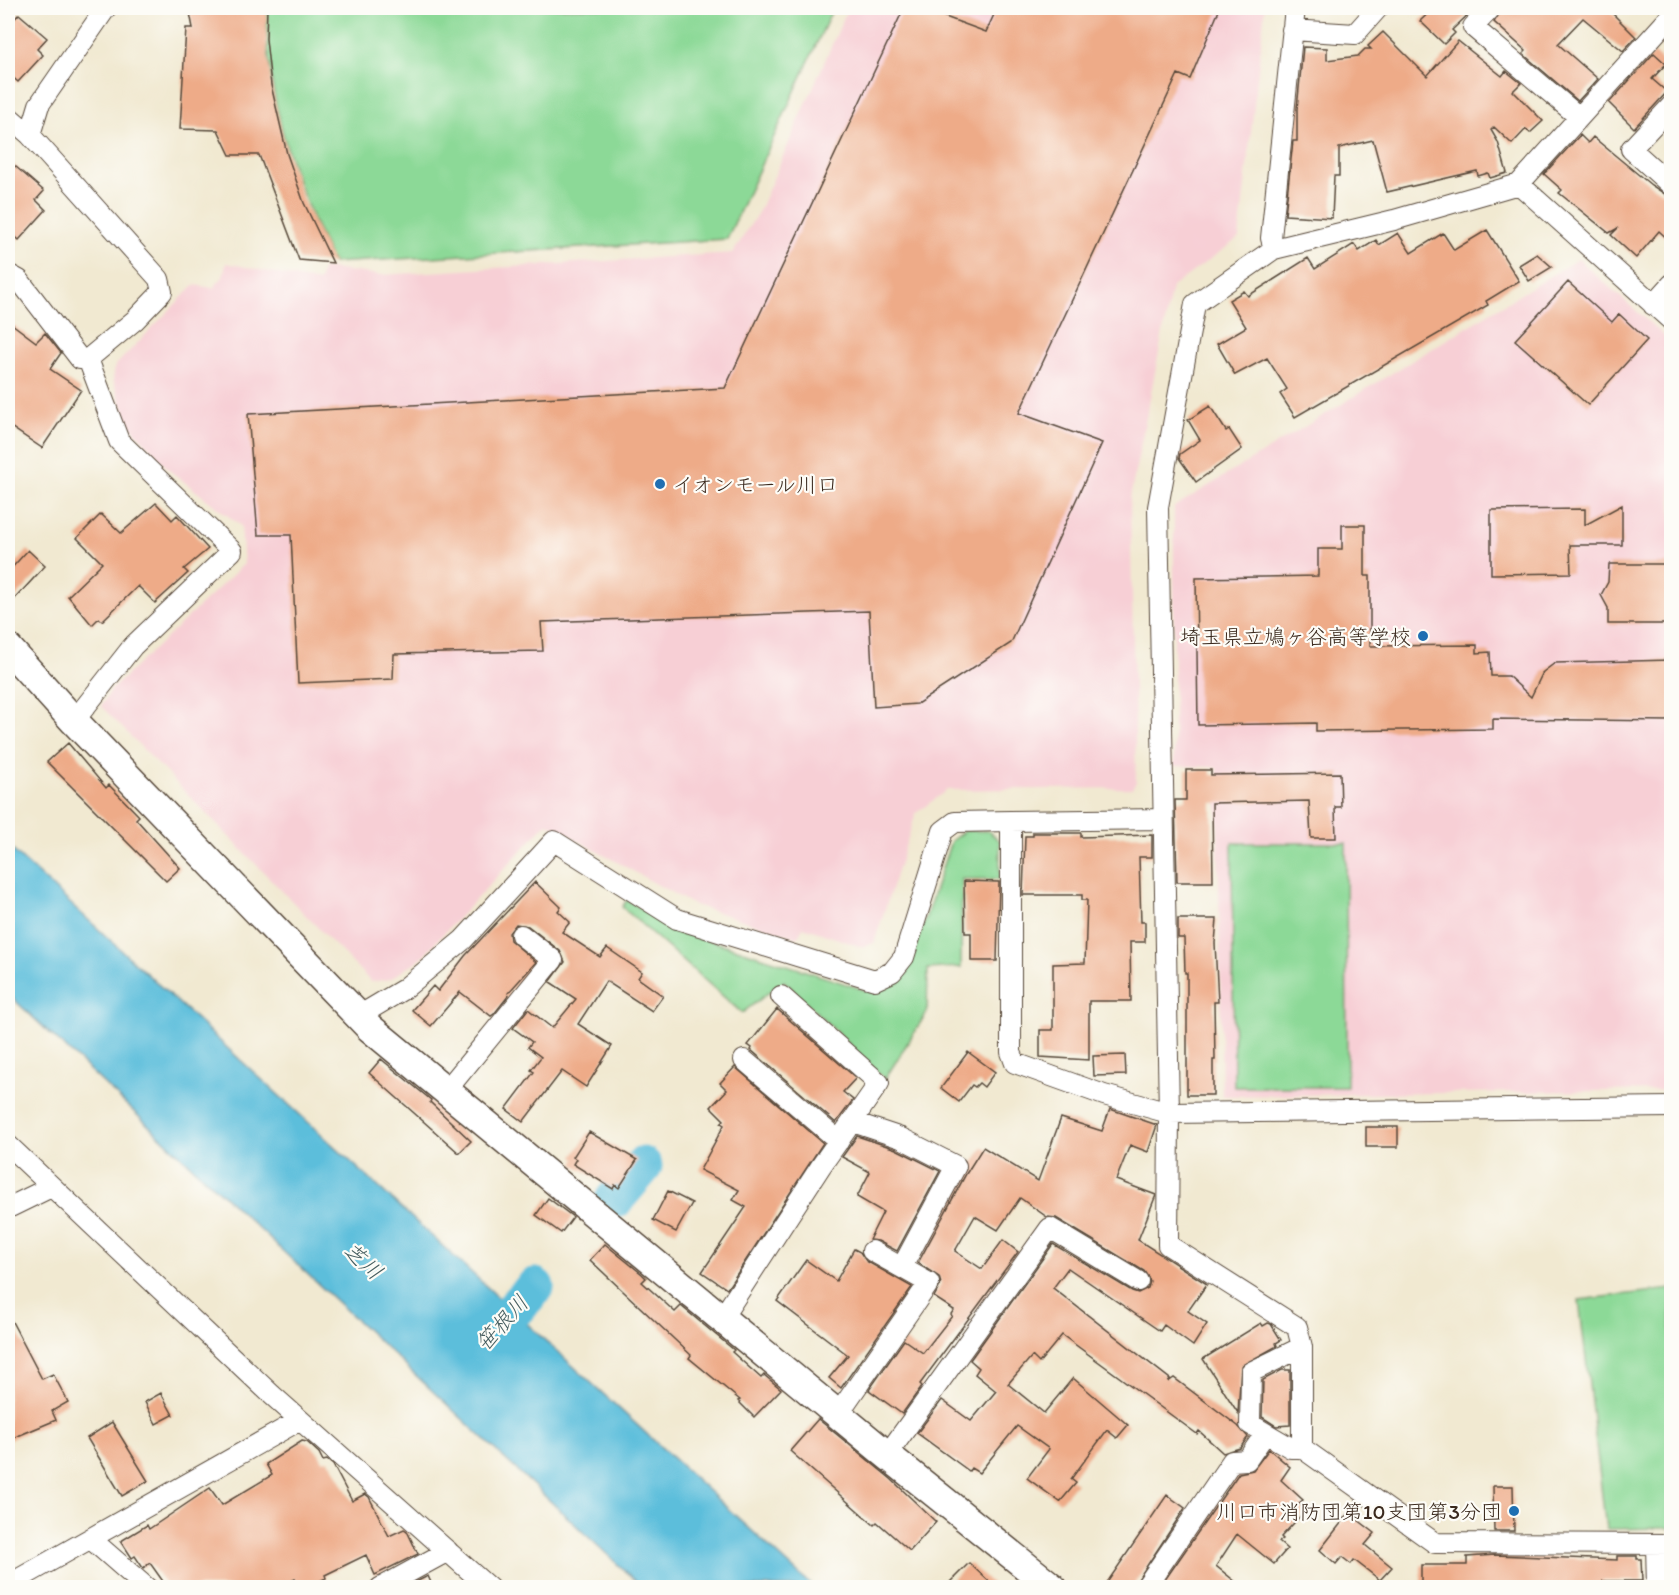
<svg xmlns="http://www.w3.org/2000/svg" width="1679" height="1595" font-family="Itim,'Klee One',sans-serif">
	<rect width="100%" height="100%" fill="#fdfcf7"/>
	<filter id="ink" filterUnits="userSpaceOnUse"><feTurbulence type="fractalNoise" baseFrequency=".0167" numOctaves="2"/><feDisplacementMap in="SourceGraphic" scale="12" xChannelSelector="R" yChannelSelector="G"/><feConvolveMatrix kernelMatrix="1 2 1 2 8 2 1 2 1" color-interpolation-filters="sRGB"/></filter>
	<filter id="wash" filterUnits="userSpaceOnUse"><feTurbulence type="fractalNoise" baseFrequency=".008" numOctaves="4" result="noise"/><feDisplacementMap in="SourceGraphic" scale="24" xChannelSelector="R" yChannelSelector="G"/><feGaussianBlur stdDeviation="1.35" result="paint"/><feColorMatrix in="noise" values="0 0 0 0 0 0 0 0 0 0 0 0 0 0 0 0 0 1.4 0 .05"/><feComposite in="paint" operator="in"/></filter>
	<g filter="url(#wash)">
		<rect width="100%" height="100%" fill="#f1e9d1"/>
		<path fill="#f7cfd5" d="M848,8H1265L1239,238L1172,287L1130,498L1136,782L1132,788L947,790L916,813L874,943L862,947L803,927L797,938L692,904L547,823L420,959L390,979L371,982L101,706L112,689L244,564L241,526L169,470L128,423L113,380L115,366L194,285L213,288L223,277L226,263L319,282L323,268L381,275L733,253L759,211Z
			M1578,259L1671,342V1090L1222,1096L1217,767L1174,766V507Z"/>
		<path fill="#8cd997" stroke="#64825a" stroke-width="1.5" d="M267,8H833L727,239L333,263C294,182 265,99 267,8Z
			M964,831H988L1000,841V879H962L961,967L928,969L927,1012L885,1079L784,981L742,1013L622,907L627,900L678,930L871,992L907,974L951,841Z
			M1232,843H1346L1347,1087H1234Z
			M1671,1289V1528L1606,1529L1579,1300Z"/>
		<path fill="#5cbedb" stroke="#4c747c" stroke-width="1.5" d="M8,846L813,1587H642L8,994Z"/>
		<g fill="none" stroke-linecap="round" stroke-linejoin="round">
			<path stroke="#5cbedb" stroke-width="39" d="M614,1200L643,1166
				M477,1350L535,1287"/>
		</g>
		<g id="blocks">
			<path fill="#eeab88" d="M189,8H267L266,39L271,85L287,154L304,203L333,263L299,260L259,155H230L218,130L180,129L186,28H193Z
				M904,8H921L986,32L997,8H1220L1190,79L1178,74L1019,413L1102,443L1011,643L917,704L874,707L869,611L541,622L543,651L394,654L393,679L298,683L291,535H258L248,414L725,388Z
				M1434,8H1475L1452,30L1455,33L1444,44L1420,21Z
				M1503,8H1607L1636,37L1623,51L1583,18L1558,44L1598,79L1578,101L1523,54L1526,51L1494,22Z
				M19,14L47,38L37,49L43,55L18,82L8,73V26Z
				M1383,32L1427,76L1458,41L1502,76L1506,71L1521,83L1513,91L1543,121L1530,133L1526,129L1512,144L1494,127L1491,130L1498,142L1507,173L1490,178L1488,173L1478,176L1477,171L1387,192L1373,140L1339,148V176H1334L1332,218L1285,215L1293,141H1297V109L1303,47L1327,48V60L1358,56L1365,49H1371L1368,46Z
				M1654,53L1666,64L1652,79L1667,92L1634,128L1609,103Z
				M1580,135L1588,143L1593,137L1651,185L1671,198V242L1659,231L1636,258L1611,235L1618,228L1609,233L1559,193L1562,190L1544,174Z
				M8,160L44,191L36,200L46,210L19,240L8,230Z
				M1487,230L1519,281L1486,301L1488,305L1295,417L1280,394L1287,389L1267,358L1235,375L1217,344L1246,327L1229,300L1244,291L1248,296L1308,258L1315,269L1354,244L1359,251L1376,240L1379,245L1398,233L1411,253L1443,233L1454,250Z
				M1537,254L1552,267L1529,281L1519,265Z
				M1568,282L1612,322L1619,314L1647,340L1588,405L1515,340Z
				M8,321L36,342L45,333L61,353L50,369L81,390L42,448L8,425Z
				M1210,406L1226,431L1229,429L1242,449L1196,482L1179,458L1180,454L1200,440L1188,420Z
				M156,503L172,520L177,515L208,549L184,569L188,573L155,603L138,586L102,621L99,618L92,625L68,596L102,563L77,538L101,514L121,533Z
				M1622,505V545H1570L1571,573L1491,574V510L1585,509V525Z
				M1342,525H1365V576H1370V646L1477,645V653L1490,652L1491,676H1508L1531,697L1543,672L1555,663L1671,660V721L1493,719V729L1316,731V723L1198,725L1196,578L1318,576V549H1342Z
				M28,550L45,566L8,606V572Z
				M1609,564H1671V624H1608V608L1601,595L1608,582Z
				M68,743L106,788L109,785L139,816L136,819L180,868L166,881L47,762Z
				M1186,770H1211V775L1340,773L1341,807H1335L1336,838H1311L1309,801L1212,803L1213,882H1177L1175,800H1186Z
				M1033,833H1081V837L1152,835V857H1139L1141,922H1145V942H1130L1131,1001H1089V1060L1040,1057V1030H1053V964L1085,963L1087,900H1082V895H1023L1025,836H1033Z
				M964,881L999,882L997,961H971V933H965Z
				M535,882L561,907L558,911L570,922L562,932L600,957L607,948L642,972L638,978L663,996L652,1011L606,981L578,1024L612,1046L586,1087L562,1071L523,1122L506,1109L534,1072L531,1070L541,1057L528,1047L532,1042L513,1028L528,1009L552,1028L576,999L550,982L565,962L560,951L528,926L516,924L509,933L510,940L536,962L508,993L509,995L494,1014L491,1016L460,992L431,1026L412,1010L433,986L438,991L465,956Z
				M1178,919H1217L1215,943L1218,1002H1214L1215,1060H1213V1095H1187V973H1185L1184,938H1178Z
				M777,1009L856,1078L843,1092L853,1100L836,1123L751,1050L752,1048L748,1045Z
				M968,1052L995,1072L984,1087L979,1083L975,1087L972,1085L959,1102L941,1088Z
				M1125,1055L1126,1075L1094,1076L1093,1056Z
				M381,1059L431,1100L430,1102L471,1141L459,1153L369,1073Z
				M735,1067L823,1143L727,1289L702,1272L746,1207L733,1200L739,1190L700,1170L724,1125L721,1123L724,1120L711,1107L727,1090L720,1083Z
				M1110,1109L1157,1125L1148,1152L1130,1145L1116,1180L1156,1195L1138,1240L1207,1284L1188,1311L1207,1324L1193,1346L1164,1325L1160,1331L1068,1268L1053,1288L1170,1379L1168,1382L1174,1378L1238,1426L1248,1437L1240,1448L1223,1453L1199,1431L1197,1434L1062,1335L1039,1363L1032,1356L1008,1384L1044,1413L1073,1378L1128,1425L1117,1438L1107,1430L1071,1479L1076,1483L1060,1502L1027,1478L1049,1449L1017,1426L979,1473L971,1468L969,1471L917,1433L942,1400L971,1421L996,1391L975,1374L979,1368L970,1360L1053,1244L1132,1291L1138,1293L1148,1288L1150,1281L1144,1271L1056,1218L1047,1217L1020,1198L998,1230L975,1216L955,1251L982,1269L1003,1240L1018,1252L920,1384L922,1386L902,1414L869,1390L904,1340L923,1353L952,1316L951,1314L954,1310L934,1297L941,1284L939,1277L918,1263L966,1174L983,1147L1038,1181L1061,1118L1102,1131Z
				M1366,1127H1398V1147H1366Z
				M589,1132L637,1160L619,1188L615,1185L613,1189L573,1164L576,1159L573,1157Z
				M857,1136L896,1149L940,1171L897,1251L878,1241L869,1240L883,1212L857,1197L870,1172L842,1157Z
				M668,1191L692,1203L676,1232L653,1220Z
				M548,1198L573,1217L561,1233L536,1215Z
				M605,1244L642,1274L646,1278L642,1282L675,1312L681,1306L734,1350L732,1352L761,1378L764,1375L781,1389L754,1417L738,1401L740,1400L689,1358L691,1355L590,1260Z
				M854,1249L860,1252L866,1261L912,1287L841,1388L829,1378L848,1355L777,1301L806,1260L836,1281Z
				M8,1314L42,1379L53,1374L68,1402L52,1411L56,1420L8,1440Z
				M1261,1323L1263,1326L1268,1323L1271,1324L1281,1340L1276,1343L1277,1346L1241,1366L1238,1413L1203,1359Z
				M1282,1370H1290V1425L1276,1426L1262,1417L1263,1380Z
				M161,1393L173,1415L156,1424L145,1402Z
				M818,1419L891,1479L936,1522L910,1551L877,1522L874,1525L790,1451Z
				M112,1422L148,1481L122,1496L87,1438Z
				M302,1441L307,1442L319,1453L323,1461L327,1460L333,1465L352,1501L365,1494L369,1497L389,1536L404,1529L407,1531L418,1554L375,1575L366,1555L325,1575L326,1578L307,1587H299L295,1579L279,1587H167L150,1563L143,1568L135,1556L132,1558L121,1541L147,1525L149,1529L210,1488L222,1505L272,1475L266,1464Z
				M1269,1449L1290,1467L1281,1480L1303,1500L1299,1503L1306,1510L1281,1537L1283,1539L1279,1542L1287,1549L1274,1564L1237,1534L1216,1566L1242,1587H1160L1239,1473L1253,1470Z
				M1493,1486H1513L1514,1531H1494Z
				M1167,1495L1185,1508L1133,1587H1104Z
				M1349,1513L1375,1533L1365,1545L1392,1567L1380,1580L1354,1560L1351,1564L1342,1557L1336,1564L1320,1550Z
				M1495,1555L1617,1560V1556H1637V1559H1641L1642,1581H1603V1587H1421V1565H1467V1557Z
				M969,1563L995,1587H945Z
				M428,1576L433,1587H417L414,1583Z"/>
		</g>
	</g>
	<g filter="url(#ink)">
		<use href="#blocks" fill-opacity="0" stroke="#564739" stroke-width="1.5"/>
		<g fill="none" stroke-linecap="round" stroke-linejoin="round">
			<g stroke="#564739" stroke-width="22">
				<path id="street" d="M1491,8L1473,27L1579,117
					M1672,15L1519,184L1394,220L1274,249L1195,304L1158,507L1169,1113L1168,1245L1297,1327L1302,1347V1448L1435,1543L1672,1544
					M1292,30L1355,34L1378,8
					M1672,105L1631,149L1672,186
					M8,116L30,135L159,279L162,292L135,320L88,359L119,441L232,551L133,646L74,721
					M30,135L39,105L106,8
					M1519,184L1672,321
					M1274,249L1271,238L1295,8
					M8,274L19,280L80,359H88
					M1653,305L1672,284
					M1163,819L1011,821V1052L1015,1063L1104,1095L1169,1113L1672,1107
					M357,1017L404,989L463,940L554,841L677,919L875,980L892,972L904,957L943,831L955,822L1011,821
					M744,1060L839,1141
					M445,1092L553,960L521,935
					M853,1122L901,1138L956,1166L902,1267
					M8,1145L272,1395L489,1588
					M8,1208L51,1187
					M722,1318L821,1166L879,1083L781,996
					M1302,1347L1251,1372L1250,1424L1291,1448H1302
					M838,1414L929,1283L872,1251
					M887,1455L1050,1228L1138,1281
					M92,1540L147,1588
					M1656,1544L1657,1588
					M8,1585L300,1420
					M380,1588L448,1551
					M1145,1588L1232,1461L1247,1460L1265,1434"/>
			</g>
			<g stroke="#564739" stroke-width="31">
				<path id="secondary" d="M8,648L74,721L370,1028L887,1455L1053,1588"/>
			</g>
			<use href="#street" stroke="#fff" stroke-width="20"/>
			<use href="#secondary" stroke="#fff" stroke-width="28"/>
		</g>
	</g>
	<g fill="#1f6fb2" stroke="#fdfcf7" stroke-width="2">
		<circle cx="660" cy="484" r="6"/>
		<circle cx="1423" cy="636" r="6"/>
		<circle cx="1514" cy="1511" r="6"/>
	</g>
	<g text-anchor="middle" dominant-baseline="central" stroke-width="4.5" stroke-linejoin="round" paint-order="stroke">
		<g font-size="21" fill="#3b2a1e" stroke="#fdfcf7" text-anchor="end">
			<text x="672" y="484" text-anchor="start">イオンモール川口</text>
			<text x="1411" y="636">埼玉県立鳩ヶ谷高等学校</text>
			<text x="1502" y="1511">川口市消防団第10支団第3分団</text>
		</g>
		<g font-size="22" font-style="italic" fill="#475e60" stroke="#fdfcf7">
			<text transform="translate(363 1261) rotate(41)">芝川</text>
			<text transform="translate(502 1323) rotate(-48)">笹根川</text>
		</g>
	</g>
	<rect width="1679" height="1595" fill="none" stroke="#fdfcf7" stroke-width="30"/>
</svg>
